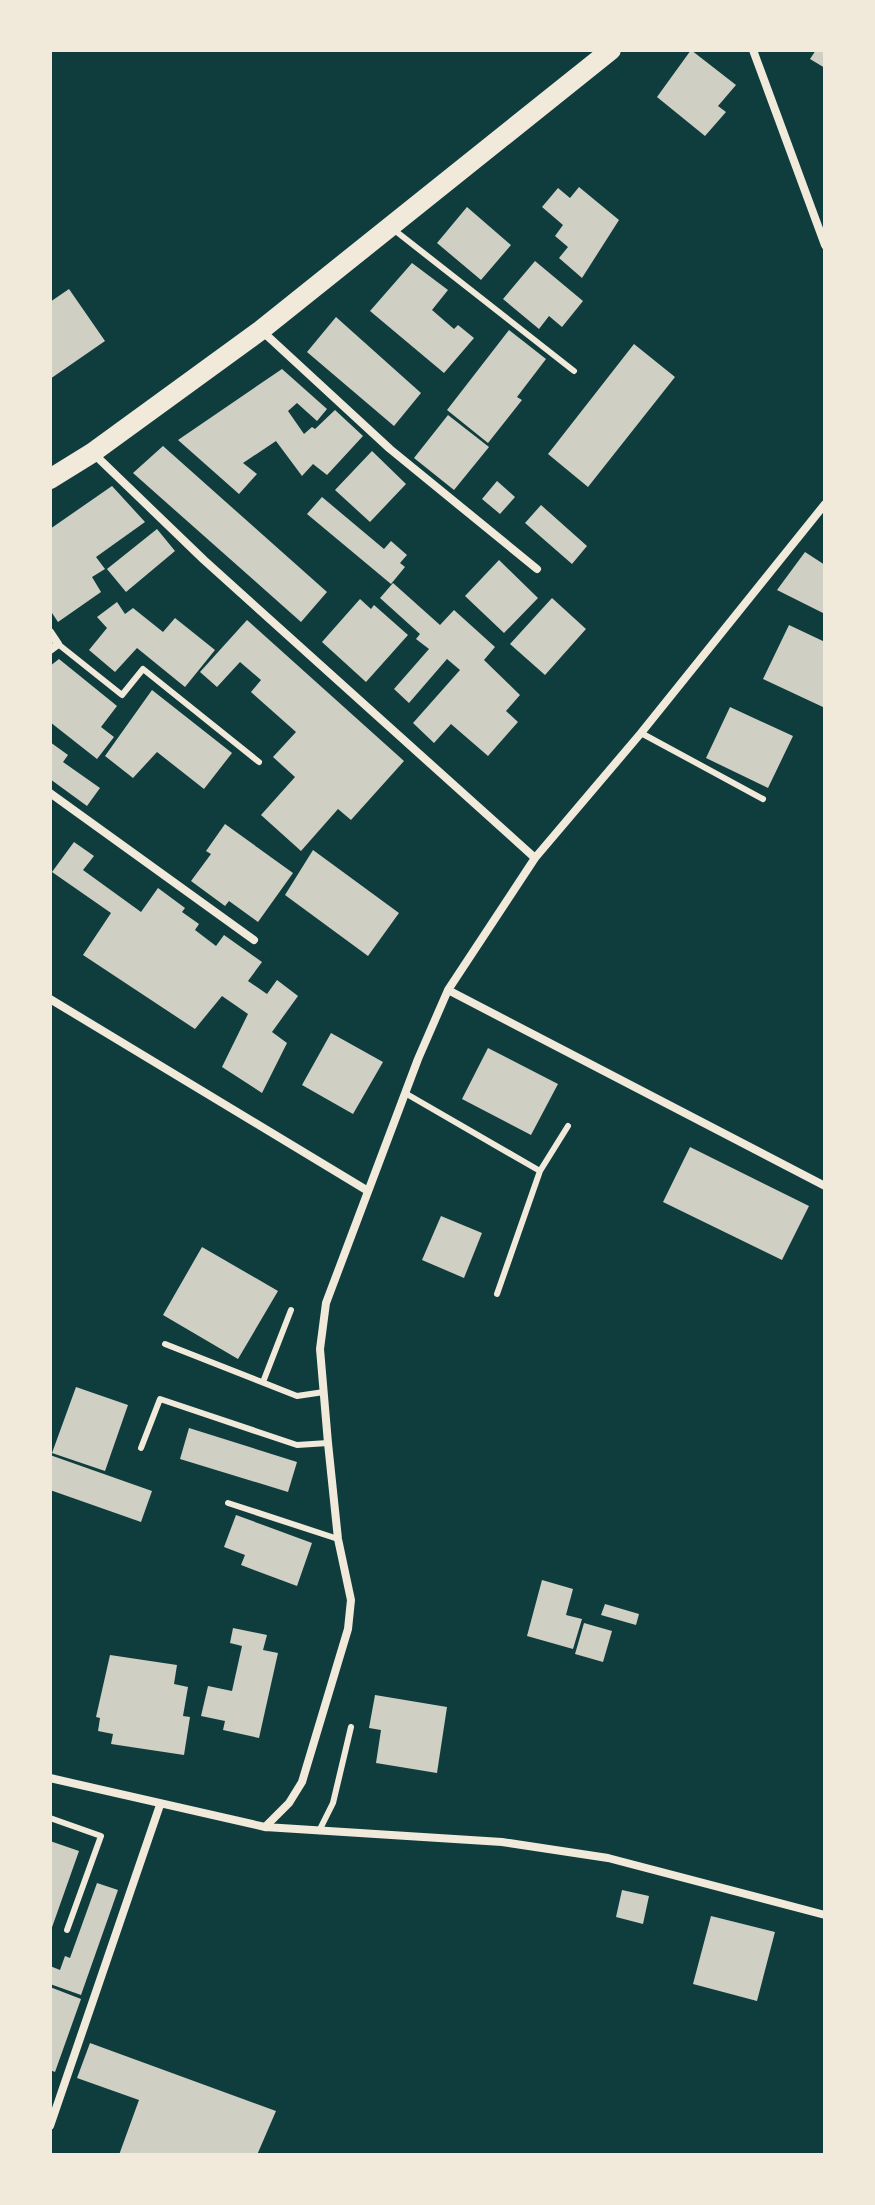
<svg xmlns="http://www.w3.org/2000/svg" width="875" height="2205" font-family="'Open Sans',sans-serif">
	<rect width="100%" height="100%" fill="#0f3d3e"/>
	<path fill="#cfcfc3" d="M691,50L736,85L718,106L726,112L705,136L657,97Z
		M816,50H825V68L810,59Z
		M579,187L619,220L582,278L559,258L568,247L555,236L563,225L542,207L558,188L570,198Z
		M467,207L511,245L481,280L437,243Z
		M535,261L583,301L562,327L549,316L539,329L503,299Z
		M412,263L448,290L432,310L454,329L458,325L474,338L444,373L370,311Z
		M69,289L105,341L50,379V302Z
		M336,317L421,393L394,426L307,352Z
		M509,330L546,359L517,397L522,400L488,443L447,410Z
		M634,344L675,377L588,487L548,454Z
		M282,369L327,409L317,421L297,403L288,411L304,434L312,427L315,429L335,410L363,436L327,475L313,464L302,476L276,441L243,463L257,474L239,494L178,440Z
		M448,415L489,447L454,490L414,458Z
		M163,446L327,592L301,622L133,473Z
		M372,451L406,484L370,522L335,490Z
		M497,481L515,497L500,514L482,499Z
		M112,486L145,522L96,557L105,569L92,577L101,592L58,622L50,610V529Z
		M322,497L384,549L391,541L407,555L400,563L405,567L391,584L307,514Z
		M541,505L587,546L572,564L525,523Z
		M157,529L175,551L126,592L107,569Z
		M805,552L825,565V614L777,590Z
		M499,560L538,598L504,633L465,596Z
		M393,583L440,625L454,610L495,647L484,660L520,695L506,711L518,722L488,756L451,724L434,743L413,723L460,670L447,659L409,703L394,689L429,649L416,639L420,634L380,598Z
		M552,598L586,629L545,675L510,644Z
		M360,599L371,609L374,605L408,635L366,682L322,642Z
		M117,602L125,614L133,608L163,632L175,618L215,650L185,687L137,648L115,672L89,650L107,628L97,617Z
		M247,620L404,761L351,820L338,809L301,851L261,815L295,777L273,757L296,732L251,692L261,680L240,662L217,687L200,672Z
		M789,625L825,642V708L763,679Z
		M59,659L117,706L101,727L114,737L97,759L50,722V666Z
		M152,690L232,753L204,789L157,752L133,778L105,756Z
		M730,707L793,736L768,788L706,758Z
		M50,742L68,755L63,762L100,788L87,806L50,779Z
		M225,824L293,873L258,922L229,901L225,906L191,881L211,854L206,851Z
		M74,842L94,856L83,870L141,912L158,888L185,908L182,912L199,924L195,930L216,946L224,935L262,962L248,981L267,994L277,980L298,996L272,1032L287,1043L262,1093L222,1067L248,1014L222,996L195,1029L83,955L111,913L52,872Z
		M313,850L399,913L368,956L285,895Z
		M331,1033L383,1062L353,1114L302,1085Z
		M488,1048L558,1084L531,1135L462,1099Z
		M690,1147L809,1206L782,1260L663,1202Z
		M441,1216L482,1233L464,1278L422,1260Z
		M202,1247L278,1291L238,1359L163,1315Z
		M76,1387L128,1405L105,1471L52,1453Z
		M189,1428L297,1462L288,1492L180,1459Z
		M50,1455L152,1491L141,1522L50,1490Z
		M236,1515L312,1543L297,1586L241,1565L245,1555L224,1547Z
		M542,1580L573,1589L566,1615L582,1619L573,1649L527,1636Z
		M605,1604L639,1614L636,1625L601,1615Z
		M584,1623L612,1631L603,1662L575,1654Z
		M233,1628L267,1635L263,1650L278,1653L259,1738L223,1730L225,1721L201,1716L208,1686L232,1691L242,1646L230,1643Z
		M110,1655L177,1665L174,1684L188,1687L183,1716L190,1717L184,1755L111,1744L113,1734L98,1731L100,1718L96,1717Z
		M375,1695L447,1707L437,1773L376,1763L381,1730L369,1728Z
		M50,1841L79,1851L50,1933Z
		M97,1883L118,1890L81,1995L50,1984V1966L60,1970L65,1956L70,1958Z
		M622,1890L649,1896L643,1924L616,1917Z
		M711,1916L775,1932L757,2001L693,1984Z
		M50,1987L81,1999L55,2072L50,2070Z
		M90,2043L276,2111L257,2155H119L139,2100L77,2078Z"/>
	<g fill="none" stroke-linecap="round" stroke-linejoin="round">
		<path stroke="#f1e9da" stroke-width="6" d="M393,229L574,371
			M58,644L122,695L143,669L259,762
			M641,733L763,799
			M405,1093L540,1171
			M497,1294L540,1171L568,1126
			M165,1344L297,1396L324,1392
			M263,1382L291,1310
			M141,1448L160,1399L297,1445L328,1443
			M228,1503L338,1539
			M50,1818L101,1836L67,1930
			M319,1831L333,1803L351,1727"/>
		<path stroke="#f1e9da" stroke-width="8" d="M753,50L825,245
			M262,331L390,449L537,569
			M93,453L204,560L535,858
			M50,632L58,644L50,650
			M50,793L254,940
			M448,990L825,1186
			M50,999L368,1191
			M50,1778L265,1827L502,1842L608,1858L825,1915
			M265,1827L289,1803L302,1782L348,1629L351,1600L338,1539L328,1443L320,1349L326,1303L418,1059L448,990L535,858L641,733L825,504
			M50,2126L160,1805"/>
		<path stroke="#f1e9da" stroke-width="20" d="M50,479L92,453L261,330L611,50"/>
	</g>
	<rect width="875" height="2205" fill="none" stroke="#f1e9da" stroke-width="104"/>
</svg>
